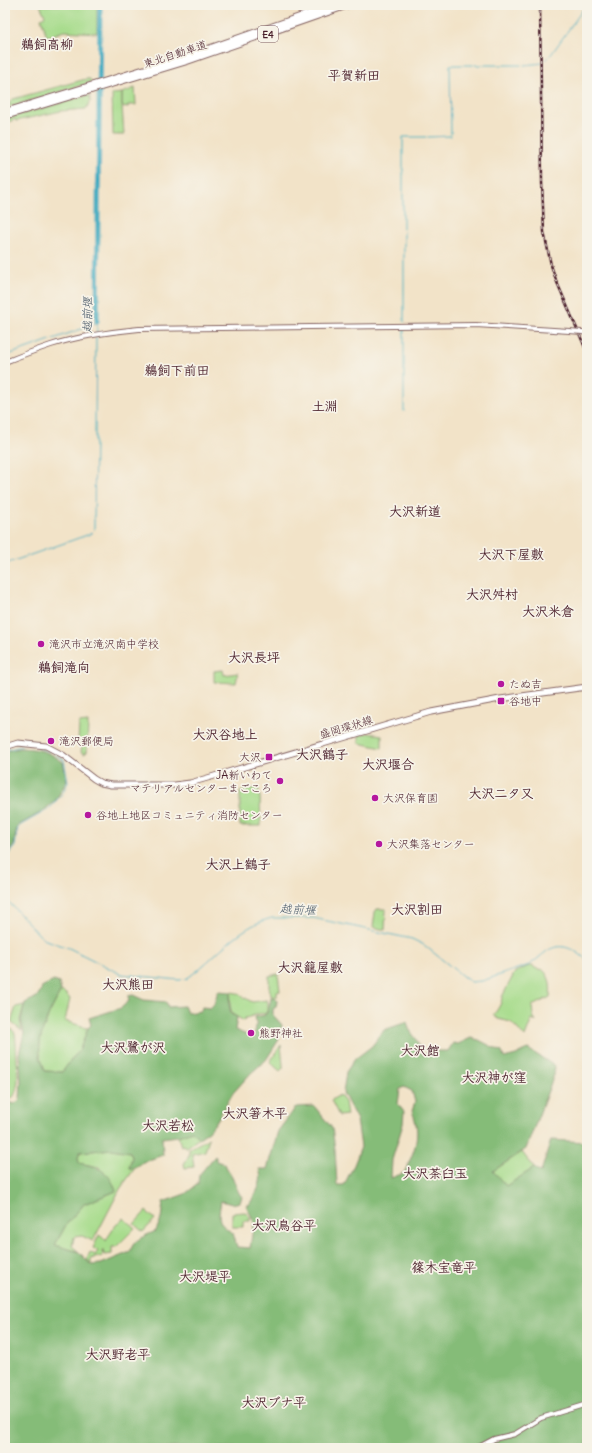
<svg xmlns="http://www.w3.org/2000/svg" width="592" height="1453" font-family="Delius,'Klee One',sans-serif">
	<rect width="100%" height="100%" fill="#f7f3e8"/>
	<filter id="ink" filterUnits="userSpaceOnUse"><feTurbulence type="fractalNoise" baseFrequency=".025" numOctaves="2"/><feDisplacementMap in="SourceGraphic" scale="8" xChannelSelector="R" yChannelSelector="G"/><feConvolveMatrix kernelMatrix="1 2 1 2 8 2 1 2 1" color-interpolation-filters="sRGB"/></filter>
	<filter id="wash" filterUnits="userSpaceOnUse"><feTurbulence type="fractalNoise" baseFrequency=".012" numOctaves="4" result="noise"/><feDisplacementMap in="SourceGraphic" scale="16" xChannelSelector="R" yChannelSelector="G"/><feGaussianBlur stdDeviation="0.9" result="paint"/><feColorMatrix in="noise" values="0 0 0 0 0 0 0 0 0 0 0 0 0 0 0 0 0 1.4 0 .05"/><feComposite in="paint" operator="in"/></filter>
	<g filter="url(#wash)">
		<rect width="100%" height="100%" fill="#f2e3c8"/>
		<path fill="#a7dc8c" stroke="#787e5c" d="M40,5H97V33L64,31L47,37L41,18L45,16Z
			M86,79H90L92,82L5,108V102L7,105L10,104V102L13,99Z
			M135,88L136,105H128V107L124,108L122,105L124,135H113L112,94L122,93V105V93Z
			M89,95L91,100L86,109L61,111L16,121L15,119L5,124V119Z
			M223,670L224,675L238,673L236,683L214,682V671Z
			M88,722L87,752L84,754L81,752L82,746L78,744L79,723Z
			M367,733L382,735V748L359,743V735Z
			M258,787L260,797L261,826H240V792Z
			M377,909H386L385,930L373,927L375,912Z
			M529,966H532L539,970L542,969C551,977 551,986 550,997L532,1006L533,1016L536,1021L532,1019L525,1037L511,1022L498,1019L493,1015C497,1011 502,1003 502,997L515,972Z
			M278,974L280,991L277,992V997L271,996L269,987V976Z
			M61,991L66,994L70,999L65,1021L82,1026L85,1028H88L80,1049L62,1072L45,1071C44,1066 41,1061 40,1056C37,1034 51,1010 61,991Z
			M231,992L237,993L252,1002L267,1000C269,1005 268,1010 265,1014C259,1012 252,1017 245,1018L244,1021L232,1014L230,1005Z
			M24,1005L20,1020L22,1031L11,1022L16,1007Z
			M5,1026C9,1027 12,1029 15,1033C16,1037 18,1075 18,1081C17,1086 16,1095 12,1098L9,1097L5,1093Z
			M281,1045L283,1065V1068L280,1071L270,1062Z
			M340,1095L345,1102L347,1115L339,1116L331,1100Z
			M192,1131L199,1138L186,1148L185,1145L181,1146L178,1136Z
			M209,1138L205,1151L192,1154L194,1167L185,1168L184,1164L189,1155V1149Z
			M112,1149L130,1152L132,1157L129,1168H135L120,1189L93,1241L82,1236L74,1237L72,1246L79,1252L55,1245L66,1225L84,1204L116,1191L99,1167L78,1163V1157L80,1152Z
			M522,1152L534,1168L506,1186L493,1171Z
			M146,1211L155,1219L143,1232L134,1224Z
			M245,1212L250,1217V1221H243V1227H232V1213Z
			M123,1218L135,1228L116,1247H112V1254L105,1255L104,1250L102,1251L103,1256L91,1259V1265L87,1259L90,1252L95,1255L98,1251L93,1248L99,1235L107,1241L106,1240L116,1225Z"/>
		<path fill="#85bc78" stroke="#686e52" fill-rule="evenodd" d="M21,748C40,749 48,751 63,762L67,781L56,800L42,812L17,826L14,845L5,857V752L10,750Z
			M54,981L59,983L61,991C51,1010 37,1034 40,1056C41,1061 44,1066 45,1071L62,1072L80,1049L88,1028L91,1025L89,1018L121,1008L129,1001L128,996L133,995L144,1000L166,1002L168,1007L184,1006L187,1013L201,1011L202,1007L210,1008L214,1004L218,991L231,992L229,1004L231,1014L237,1017L235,1030L252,1037L254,1035C256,1029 257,1023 255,1017L265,1015L268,1011L271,998H275L277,1001L276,1007L273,1009V1015L282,1025L278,1041L266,1060L251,1073L233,1093L216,1122L209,1131L199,1138L192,1131L178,1136L162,1138L163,1155L143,1162L135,1168H129L132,1157L130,1152L112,1149L80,1152L78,1157L79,1163C99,1167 109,1170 116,1191L84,1204L66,1225L55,1245L79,1252L91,1265L101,1264L130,1252C133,1239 145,1236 156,1231L161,1219L163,1202L185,1194L198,1184L199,1175L215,1156L216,1157V1161L225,1164C227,1170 231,1173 233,1179C237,1186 236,1190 242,1197L240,1202L232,1204L221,1201C218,1218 217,1224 233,1233L237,1247L250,1248L254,1222L246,1205H249C256,1193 264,1182 259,1169H267L278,1131L296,1107L314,1106L332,1128L335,1149L337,1185H344L354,1165L361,1147L357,1120L343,1093L346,1072L355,1059L372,1046L384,1030L407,1022L409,1029L416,1039L423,1055L430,1051H448L453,1043L458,1044L471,1038L479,1040L502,1052L504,1058L516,1055L528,1049L555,1066L554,1075L526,1149L493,1171L506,1186L534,1168L541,1172L551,1140L587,1142V1448H5V1100L14,1104L20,1100L21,1081L19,1054L24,1033L21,1020L25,1003L37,997L43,986ZM404,1087L412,1091L415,1102L412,1111C422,1135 415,1150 404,1173L391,1178L392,1160L403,1124L404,1112L398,1104L400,1089Z"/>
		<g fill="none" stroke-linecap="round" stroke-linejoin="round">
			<path stroke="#42abc1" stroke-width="1" d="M475,65H521
				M524,65L543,63L550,56L586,5
				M451,134L450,65H473
				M428,137L451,136
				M403,229V137H426
				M404,232V322
				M404,329V411
				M97,333V321
				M5,356L90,326L96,322
				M5,564L90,534L94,530L96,337
				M37,747L49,751
				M5,750L22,746
				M5,880L6,859L8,855L15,846L18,827L21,825L49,809L62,794L68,782L64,760L54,753
				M5,894L7,900L43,939L69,948L121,974L179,980L186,979C215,959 236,927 272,918H313L412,939L424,945L465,978L471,982L482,981L529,965C536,961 540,956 547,951C562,941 575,950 587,960"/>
			<path stroke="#42abc1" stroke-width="5" d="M97,321L100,5"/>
		</g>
	</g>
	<g filter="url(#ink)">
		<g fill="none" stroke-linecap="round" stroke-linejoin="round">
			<g stroke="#856462" stroke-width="6">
				<path id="minor" d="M582,332L587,333
					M5,362C20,356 36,350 51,345C79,336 109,332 139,329L476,325L569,331
					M477,1448L494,1439L515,1434L541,1418L587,1404"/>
			</g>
			<g stroke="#856462" stroke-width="7">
				<path id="major" d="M5,747L18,743L46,746L63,755L94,779L101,783L111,785H175L190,783L211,777L431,712L500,699L587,687"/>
			</g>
			<g stroke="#856462" stroke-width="8">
				<path id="highway" d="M5,112L188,56L334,5
					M5,116L187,61L348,5"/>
			</g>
			<use href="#minor" stroke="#fff" stroke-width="4"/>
			<use href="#major" stroke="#fff" stroke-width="5"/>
			<use href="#highway" stroke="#fff" stroke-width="6"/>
			<g stroke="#4a1f2b" stroke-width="2.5">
				<path id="rail" d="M540,5L542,182L544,232L551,265L556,280L587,352"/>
			</g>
			<use href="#rail" stroke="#f7f3e8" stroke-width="1" stroke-dasharray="3" stroke-linecap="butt"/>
			<g stroke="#856462" stroke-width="6" stroke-linecap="butt">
				<path id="minor-bridge" d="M569,331L582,332"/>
			</g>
			<use href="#minor-bridge" stroke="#fff" stroke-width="4"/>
		</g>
	</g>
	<g fill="#b5179e" stroke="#f7f3e8" stroke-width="1.5">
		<circle cx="41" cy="644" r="4"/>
		<circle cx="501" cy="684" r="4"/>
		<rect x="497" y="697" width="8" height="8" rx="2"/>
		<circle cx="51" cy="741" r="4"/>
		<rect x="265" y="753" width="8" height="8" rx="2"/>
		<circle cx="280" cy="781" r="4"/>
		<circle cx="375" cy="798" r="4"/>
		<circle cx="88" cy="815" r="4"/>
		<circle cx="379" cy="844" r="4"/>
		<circle cx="251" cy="1033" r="4"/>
	</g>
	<g text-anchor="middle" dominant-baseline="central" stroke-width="3.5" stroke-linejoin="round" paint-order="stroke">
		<rect fill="#f7f3e8" stroke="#7e5f64" stroke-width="1" x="258" y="26" width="20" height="16" rx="3"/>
		<g font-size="10" font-weight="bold" fill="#4a1f2b">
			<text x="268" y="34">E4</text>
		</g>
		<g font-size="11" fill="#4a1f2b" stroke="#f7f3e8">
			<text transform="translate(175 54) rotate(-18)">東北自動車道</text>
			<text transform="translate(346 727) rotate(-17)">盛岡環状線</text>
		</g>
		<g font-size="11" fill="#4a1f2b" stroke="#f7f3e8" text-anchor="start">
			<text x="49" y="644">滝沢市立滝沢南中学校</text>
			<text x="509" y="684">たぬ吉</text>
			<text x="509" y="701">谷地中</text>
			<text x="59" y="741">滝沢郵便局</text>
			<text x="261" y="757" text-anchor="end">大沢</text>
			<text x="272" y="775" text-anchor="end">JA新いわて<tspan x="272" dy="13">マテリアルセンターまごころ</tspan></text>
			<text x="383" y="798">大沢保育園</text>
			<text x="96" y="815">谷地上地区コミュニティ消防センター</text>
			<text x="387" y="844">大沢集落センター</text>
			<text x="259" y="1033">熊野神社</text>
		</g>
		<g font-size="12" font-style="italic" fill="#475767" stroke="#f7f3e8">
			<text transform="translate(87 315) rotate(-89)">越前堰</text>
			<text transform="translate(298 909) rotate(3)">越前堰</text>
		</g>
		<g font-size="13" font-weight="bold" fill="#4a1f2b" stroke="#f7f3e8">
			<text x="47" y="44">鵜飼高柳</text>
			<text x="354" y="75">平賀新田</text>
			<text x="177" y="370">鵜飼下前田</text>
			<text x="325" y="406">土淵</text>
			<text x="415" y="511">大沢新道</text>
			<text x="511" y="554">大沢下屋敷</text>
			<text x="492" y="594">大沢舛村</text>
			<text x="548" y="611">大沢米倉</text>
			<text x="254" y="657">大沢長坪</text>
			<text x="64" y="667">鵜飼滝向</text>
			<text x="225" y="734">大沢谷地上</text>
			<text x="322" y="754">大沢鶴子</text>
			<text x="388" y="764">大沢堰合</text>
			<text x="501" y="793">大沢二タ又</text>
			<text x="238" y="864">大沢上鶴子</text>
			<text x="417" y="909">大沢割田</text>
			<text x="310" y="967">大沢籠屋敷</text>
			<text x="128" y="984">大沢熊田</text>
			<text x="133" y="1047">大沢鷺が沢</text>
			<text x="420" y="1050">大沢館</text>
			<text x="494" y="1077">大沢神が窪</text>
			<text x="255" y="1113">大沢箸木平</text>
			<text x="168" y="1125">大沢若松</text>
			<text x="435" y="1173">大沢茶臼玉</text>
			<text x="284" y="1225">大沢鳥谷平</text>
			<text x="444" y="1267">篠木宝竜平</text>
			<text x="205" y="1276">大沢堤平</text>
			<text x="118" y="1354">大沢野老平</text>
			<text x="274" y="1402">大沢ブナ平</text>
		</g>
	</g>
	<rect width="592" height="1453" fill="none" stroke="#f7f3e8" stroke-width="20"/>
</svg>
